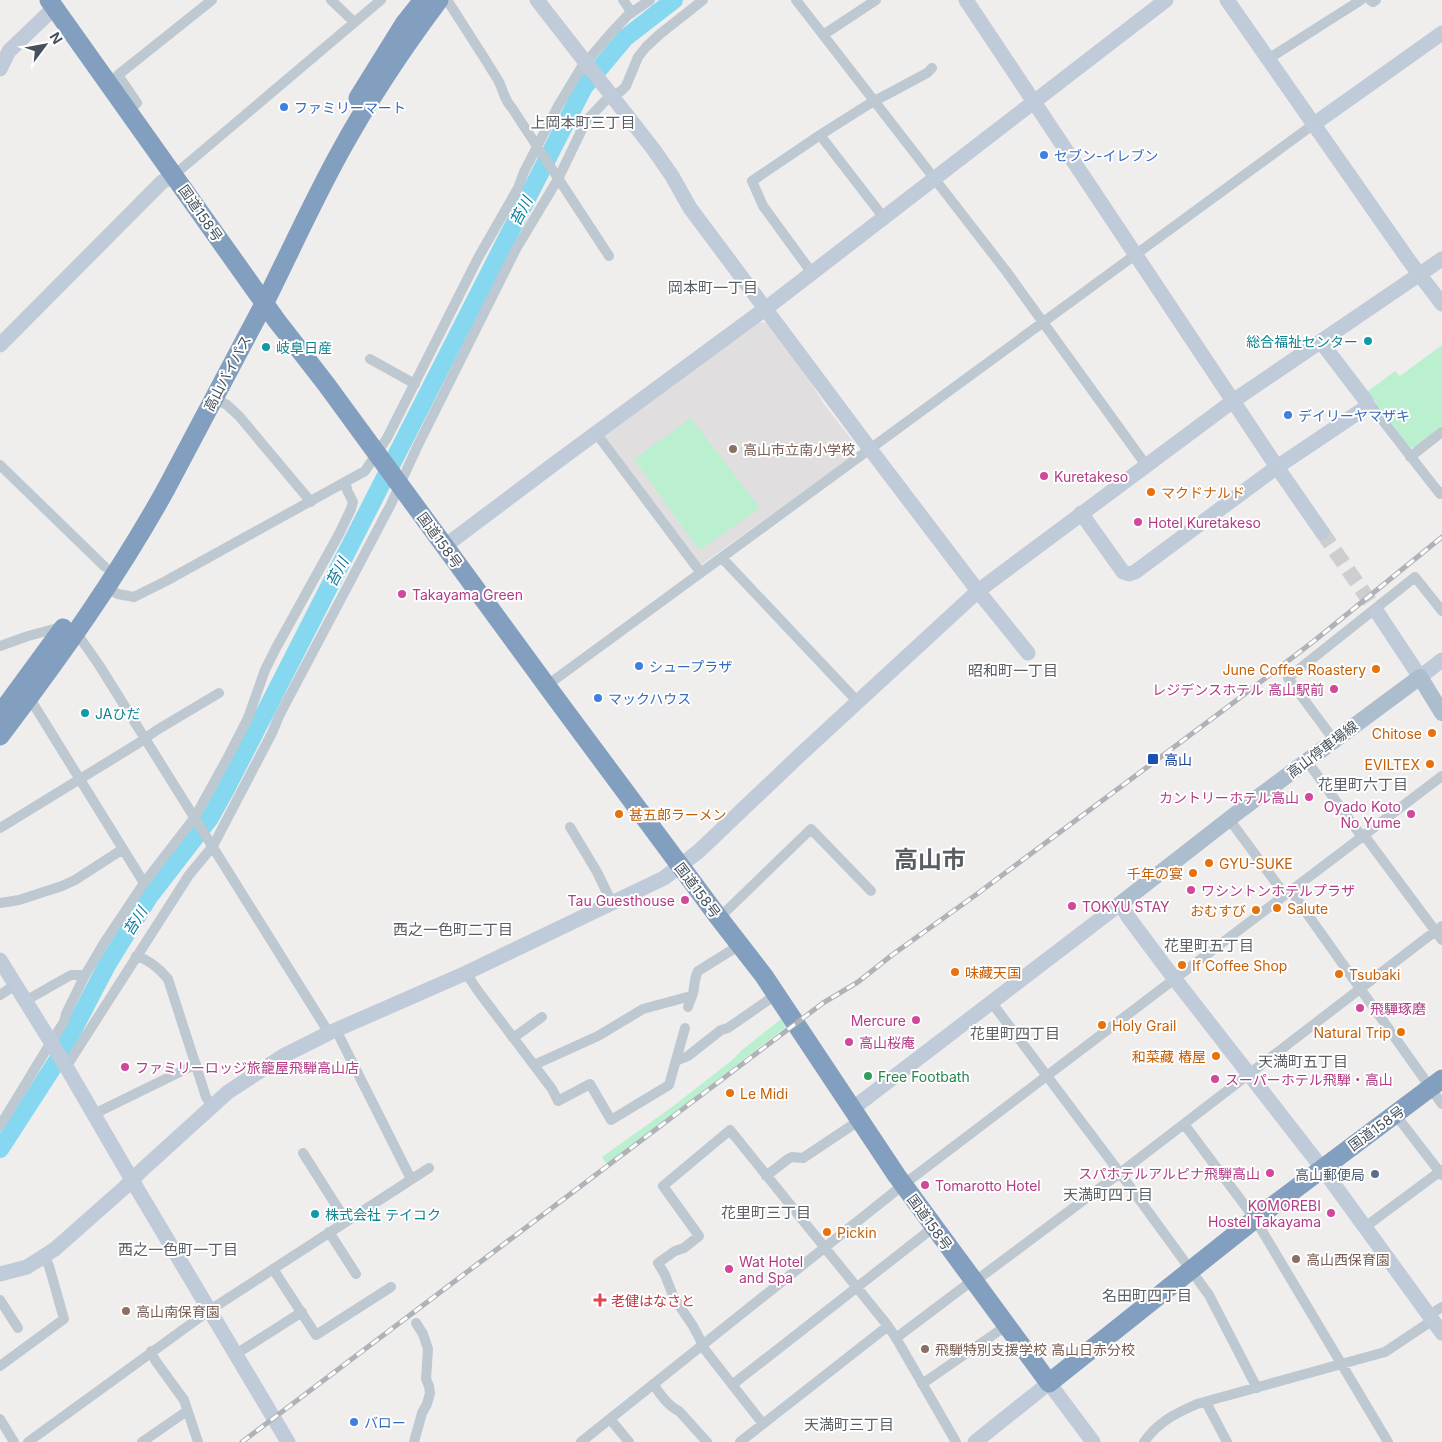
<svg xmlns="http://www.w3.org/2000/svg" width="1442" height="1442" font-family="Inter,'Noto Sans JP',sans-serif">
	<rect width="100%" height="100%" fill="#f0eded"/>
	<path fill="#e1dedf" d="M758,322L769,323L800,365L824,404L854,443V455L701,565L604,438L605,434Z"/>
	<path fill="#baf0cf" d="M1442,345V426L1414,448L1409,447L1367,392L1395,371L1400,376Z
		M691,418L760,508L703,548L697,547L634,459Z
		M781,1019L787,1026L607,1164L602,1157L672,1107L731,1061L742,1050Z"/>
	<g fill="none" stroke-linecap="round" stroke-linejoin="round">
		<path stroke="#85d8ef" stroke-width="18" d="M0,1149L57,1061L107,965L149,897L210,818L225,791L584,87L625,38L674,0"/>
		<path stroke="#ceced0" stroke-width="15" stroke-dasharray="15 8" stroke-linecap="butt" d="M1322,532L1377,612"/>
		<path stroke="#bdc8d1" stroke-width="10" d="M331,0L354,22
			M446,0L449,3C465,28 482,54 498,80C503,89 504,100 512,108L609,256
			M623,0L632,13
			M796,0L1006,271L1146,465
			M1370,0L1373,2L1376,0
			M823,35L876,0
			M1268,59L1361,0
			M128,111L137,103L118,75L212,0
			M820,135L884,218
			M174,175L381,0
			M812,273L763,206L752,181L820,135L869,104L927,73L932,68
			M370,359L415,384
			M214,398L227,405L239,416L311,502
			M1367,404L1372,407L1440,494L1442,492
			M596,433L701,573
			M1410,457L1442,432
			M0,465L105,567
			M722,558L858,702
			M107,588L118,594L134,597L166,581L365,471L387,438L478,258L518,188L524,172L558,106L581,68L611,33L628,15L650,0
			M0,646L28,636L65,626L76,632L99,665L329,1033
			M546,686L1314,124
			M29,697L144,883
			M1334,740L1288,678L1415,577L1442,611
			M1307,761L1362,837
			M1229,819L1285,895
			M570,827L597,872L612,903
			M0,828L137,744L157,730L219,693
			M1364,835L1442,940
			M1291,891L1442,1104
			M0,903L19,900L62,886L75,880L123,849
			M719,918L811,829L871,891
			M136,956C150,960 159,968 168,979L206,1097L212,1106
			M466,973L478,991L552,1089L558,1101L590,1084L611,1120L669,1085L685,1028
			M0,995L15,985
			M25,1001L71,975H81L84,977
			M992,1003L1120,1173L1209,1295L1257,1388
			M688,1007C690,1000 694,994 694,987C695,981 695,977 698,971L740,945
			M336,1030L411,1179
			M513,1038L542,1017
			M676,1061L688,1056L721,1030L728,1028L777,994
			M534,1065L598,1036L643,1009L691,996
			M66,1067L189,875L213,846L272,733L279,716L390,506L418,445L516,249L558,179L586,121L605,101L621,91L626,86L638,57L646,47L660,34L703,0
			M94,1114L196,1064
			M1395,1114L1442,1175
			M1184,1124L1255,1219L1388,1442
			M0,1126L51,1042L64,1022L66,1014L84,977L104,943L144,883L195,817L228,757L248,718L265,670L276,648L339,534L351,509L353,502L347,490L346,483
			M303,1153L346,1221
			M766,1176L788,1159L792,1157L803,1158L860,1120
			M1365,1227L1442,1170
			M329,1232L356,1274
			M273,1269L316,1335L391,1287
			M974,1282L1120,1173L1442,926
			M0,1300L18,1328
			M1429,1315L1442,1307
			M896,1338L973,1280
			M703,1345L693,1326L674,1298L665,1275L658,1263L675,1251L684,1248L699,1236L663,1186L730,1130L888,1326L896,1338L956,1442
			M702,1346L763,1424
			M151,1351L155,1360L184,1400L198,1442
			M236,1354L302,1312
			M0,1366L64,1319L49,1266L44,1257
			M653,1384C660,1394 668,1406 679,1411L707,1442
			M922,1384L1006,1326
			M732,1385L934,1227
			M1206,1402L1209,1408L1227,1442
			M0,1419L14,1442
			M610,1419L629,1442
			M28,1442L210,1310L429,1168
			M142,1442L187,1411
			M414,1442L422,1413L427,1404L430,1393L429,1386L426,1379L428,1349L423,1334L416,1323
			M581,1442L903,1185L1442,776
			M740,1442L888,1326
			M1144,1442C1158,1422 1176,1413 1197,1404L1385,1352L1433,1320"/>
		<path stroke="#bfcbd8" stroke-width="15" d="M537,0L654,150L672,176L690,208L870,449L978,591L1028,653
			M966,0L1277,467L1322,532
			M1227,0L1410,262L1442,304
			M0,69L9,51L54,8
			M1314,124L1442,33
			M0,345L162,182L174,175
			M1081,513L1123,572L1129,574L1135,572L1277,467L1365,408L1367,404L1366,401L1321,342
			M445,546L554,464L773,303L1166,0
			M1377,612L1420,677L1442,660
			M0,960L64,1063L139,1192L288,1442
			M852,1109L1120,904L1129,918L1167,969L1322,1168L1442,1333
			M0,1274L27,1267L55,1249L124,1188L142,1170L228,1092L283,1056L329,1033L466,973L664,878L699,851L801,754L978,591L1233,401L1442,259
			M975,1442L1049,1383L1093,1442"/>
		<path stroke="#acbdce" stroke-width="16" d="M1120,904L1242,809L1420,677L1442,713"/>
		<path stroke="#839fbf" stroke-width="19" d="M49,0L277,321L326,384L555,697L719,918L764,976L897,1176L1049,1383L1255,1219L1442,1079
			M358,98L404,24L423,0
			M0,714L63,628
			M0,736C60,657 118,576 166,489C199,427 232,365 265,302C290,252 313,201 340,152C369,99 403,48 439,0"/>
		<g stroke="#afb3b8" stroke-width="5">
			<path id="rail" d="M242,1442L823,1003L858,982L892,955L977,894L1229,706L1314,641L1442,537"/>
		</g>
		<use href="#rail" stroke="#fff" stroke-width="3" stroke-dasharray="9" stroke-linecap="butt"/>
	</g>
	<g fill="#3f7fe0" stroke="#fff" stroke-width="2">
		<circle cx="284" cy="107" r="5"/>
		<circle cx="1044" cy="155" r="5"/>
		<circle cx="1288" cy="415" r="5"/>
		<circle cx="639" cy="666" r="5"/>
		<circle cx="598" cy="698" r="5"/>
		<circle cx="354" cy="1422" r="5"/>
	</g>
	<g fill="#0f9aa8" stroke="#fff" stroke-width="2">
		<circle cx="1368" cy="341" r="5"/>
		<circle cx="266" cy="347" r="5"/>
		<circle cx="85" cy="713" r="5"/>
		<circle cx="315" cy="1214" r="5"/>
	</g>
	<g fill="#8d6e63" stroke="#fff" stroke-width="2">
		<circle cx="733" cy="449" r="5"/>
		<circle cx="1296" cy="1259" r="5"/>
		<circle cx="126" cy="1311" r="5"/>
		<circle cx="925" cy="1349" r="5"/>
	</g>
	<g fill="#d1479c" stroke="#fff" stroke-width="2">
		<circle cx="1044" cy="476" r="5"/>
		<circle cx="1138" cy="522" r="5"/>
		<circle cx="402" cy="594" r="5"/>
		<circle cx="1334" cy="689" r="5"/>
		<circle cx="1309" cy="797" r="5"/>
		<circle cx="1411" cy="814" r="5"/>
		<circle cx="1191" cy="890" r="5"/>
		<circle cx="685" cy="900" r="5"/>
		<circle cx="1072" cy="906" r="5"/>
		<circle cx="1360" cy="1008" r="5"/>
		<circle cx="916" cy="1020" r="5"/>
		<circle cx="849" cy="1042" r="5"/>
		<circle cx="125" cy="1067" r="5"/>
		<circle cx="1215" cy="1079" r="5"/>
		<circle cx="1270" cy="1173" r="5"/>
		<circle cx="925" cy="1185" r="5"/>
		<circle cx="1331" cy="1213" r="5"/>
		<circle cx="729" cy="1269" r="5"/>
	</g>
	<g fill="#e8710a" stroke="#fff" stroke-width="2">
		<circle cx="1151" cy="492" r="5"/>
		<circle cx="1376" cy="669" r="5"/>
		<circle cx="1432" cy="733" r="5"/>
		<circle cx="1430" cy="764" r="5"/>
		<circle cx="619" cy="814" r="5"/>
		<circle cx="1209" cy="863" r="5"/>
		<circle cx="1193" cy="873" r="5"/>
		<circle cx="1277" cy="908" r="5"/>
		<circle cx="1256" cy="910" r="5"/>
		<circle cx="1182" cy="965" r="5"/>
		<circle cx="955" cy="972" r="5"/>
		<circle cx="1339" cy="974" r="5"/>
		<circle cx="1102" cy="1025" r="5"/>
		<circle cx="1401" cy="1032" r="5"/>
		<circle cx="1216" cy="1056" r="5"/>
		<circle cx="730" cy="1093" r="5"/>
		<circle cx="827" cy="1232" r="5"/>
	</g>
	<rect fill="#1a4fb4" stroke="#fff" stroke-width="2" x="1147" y="753" width="12" height="12" rx="2.5"/>
	<circle fill="#2e9e5b" stroke="#fff" stroke-width="2" cx="868" cy="1076" r="5"/>
	<circle fill="#5c6f8a" stroke="#fff" stroke-width="2" cx="1375" cy="1174" r="5"/>
	<path fill="#e0444e" stroke="#fff" stroke-width="2" d="M597.5 1292.5h5v5h5v5h-5v5h-5v-5h-5v-5h5z"/>
	<g text-anchor="middle" dominant-baseline="central" stroke-width="4" stroke-linejoin="round" paint-order="stroke">
		<g font-size="14" fill="#366cbe" stroke="#fff" text-anchor="start">
			<text x="294" y="107">ファミリーマート</text>
			<text x="1054" y="155">セブン-イレブン</text>
			<text x="1298" y="415">デイリーヤマザキ</text>
			<text x="649" y="666">シュープラザ</text>
			<text x="608" y="698">マックハウス</text>
			<text x="364" y="1422">バロー</text>
		</g>
		<g font-size="14" fill="#45515c" stroke="#fff">
			<text transform="translate(201 213) rotate(55)">国道158号</text>
			<text transform="translate(227 373) rotate(-62)">高山バイパス</text>
			<text transform="translate(440 540) rotate(54)">国道158号</text>
			<text transform="translate(1322 749) rotate(-37)">高山停車場線</text>
			<text transform="translate(698 890) rotate(53)">国道158号</text>
			<text transform="translate(1376 1128) rotate(-36)">国道158号</text>
			<text transform="translate(930 1222) rotate(54)">国道158号</text>
		</g>
		<g font-size="14" fill="#0d838f" stroke="#fff" text-anchor="start">
			<text x="1358" y="341" text-anchor="end">総合福祉センター</text>
			<text x="276" y="347">岐阜日産</text>
			<text x="95" y="713">JAひだ</text>
			<text x="325" y="1214">株式会社 テイコク</text>
		</g>
		<g font-size="14" fill="#785e54" stroke="#fff" text-anchor="start">
			<text x="743" y="449">高山市立南小学校</text>
			<text x="1306" y="1259">高山西保育園</text>
			<text x="136" y="1311">高山南保育園</text>
			<text x="935" y="1349">飛騨特別支援学校 高山日赤分校</text>
		</g>
		<g font-size="14" fill="#b23c85" stroke="#fff" text-anchor="start">
			<text x="1054" y="476">Kuretakeso</text>
			<text x="1148" y="522">Hotel Kuretakeso</text>
			<text x="412" y="594">Takayama Green</text>
			<text x="1324" y="689" text-anchor="end">レジデンスホテル 高山駅前</text>
			<text x="1299" y="797" text-anchor="end">カントリーホテル高山</text>
			<text x="1401" y="806" text-anchor="end">Oyado Koto<tspan x="1401" dy="16">No Yume</tspan></text>
			<text x="1201" y="890">ワシントンホテルプラザ</text>
			<text x="675" y="900" text-anchor="end">Tau Guesthouse</text>
			<text x="1082" y="906">TOKYU STAY</text>
			<text x="1370" y="1008">飛驒琢磨</text>
			<text x="906" y="1020" text-anchor="end">Mercure</text>
			<text x="859" y="1042">高山桜庵</text>
			<text x="135" y="1067">ファミリーロッジ旅籠屋飛騨高山店</text>
			<text x="1225" y="1079">スーパーホテル飛騨・高山</text>
			<text x="1260" y="1173" text-anchor="end">スパホテルアルピナ飛騨高山</text>
			<text x="935" y="1185">Tomarotto Hotel</text>
			<text x="1321" y="1205" text-anchor="end">KOMOREBI<tspan x="1321" dy="16">Hostel Takayama</tspan></text>
			<text x="739" y="1261">Wat Hotel<tspan x="739" dy="16">and Spa</tspan></text>
		</g>
		<g font-size="14" fill="#c56008" stroke="#fff" text-anchor="start">
			<text x="1161" y="492">マクドナルド</text>
			<text x="1366" y="669" text-anchor="end">June Coffee Roastery</text>
			<text x="1422" y="733" text-anchor="end">Chitose</text>
			<text x="1420" y="764" text-anchor="end">EVILTEX</text>
			<text x="629" y="814">甚五郎ラーメン</text>
			<text x="1219" y="863">GYU-SUKE</text>
			<text x="1183" y="873" text-anchor="end">千年の宴</text>
			<text x="1287" y="908">Salute</text>
			<text x="1246" y="910" text-anchor="end">おむすび</text>
			<text x="1192" y="965">If Coffee Shop</text>
			<text x="965" y="972">味藏天国</text>
			<text x="1349" y="974">Tsubaki</text>
			<text x="1112" y="1025">Holy Grail</text>
			<text x="1391" y="1032" text-anchor="end">Natural Trip</text>
			<text x="1206" y="1056" text-anchor="end">和菜藏 樁屋</text>
			<text x="740" y="1093">Le Midi</text>
			<text x="837" y="1232">Pickin</text>
		</g>
		<g font-size="14" fill="#164399" stroke="#fff" text-anchor="start">
			<text x="1164" y="759">高山</text>
		</g>
		<g font-size="14" fill="#27864d" stroke="#fff" text-anchor="start">
			<text x="878" y="1076">Free Footbath</text>
		</g>
		<g font-size="14" fill="#4e5e75" stroke="#fff" text-anchor="end">
			<text x="1365" y="1174">高山郵便局</text>
		</g>
		<g font-size="14" fill="#be3a42" stroke="#fff" text-anchor="start">
			<text x="611" y="1300">老健はなさと</text>
		</g>
		<g font-size="15" fill="#5a5e63" stroke="#fff">
			<text x="583" y="122">上岡本町三丁目</text>
			<text x="713" y="287">岡本町一丁目</text>
			<text x="1013" y="670">昭和町一丁目</text>
			<text x="1363" y="784">花里町六丁目</text>
			<text x="453" y="929">西之一色町二丁目</text>
			<text x="1209" y="945">花里町五丁目</text>
			<text x="1015" y="1033">花里町四丁目</text>
			<text x="1303" y="1061">天満町五丁目</text>
			<text x="1108" y="1194">天満町四丁目</text>
			<text x="766" y="1212">花里町三丁目</text>
			<text x="178" y="1249">西之一色町一丁目</text>
			<text x="1147" y="1295">名田町四丁目</text>
			<text x="849" y="1424">天満町三丁目</text>
		</g>
		<g font-size="15" font-style="italic" fill="#087c9d" stroke="#fff">
			<text transform="translate(521 211) rotate(-63)">苔川</text>
			<text transform="translate(337 572) rotate(-63)">苔川</text>
			<text transform="translate(135 921) rotate(-58)">苔川</text>
		</g>
		<g font-size="24" font-weight="bold" fill="#5a5e63" stroke="#fff">
			<text x="930" y="859">高山市</text>
		</g>
	</g>
	<g transform="translate(45 45) rotate(58)" stroke="#ffffff" stroke-width="4" paint-order="stroke">
	<path d="M0-4L9 19L0 12L-9 19Z" fill="#45515c"/>
	<text y="-8" font-size="14" font-weight="bold" text-anchor="middle" fill="#45515c">N</text>
	</g>
</svg>
